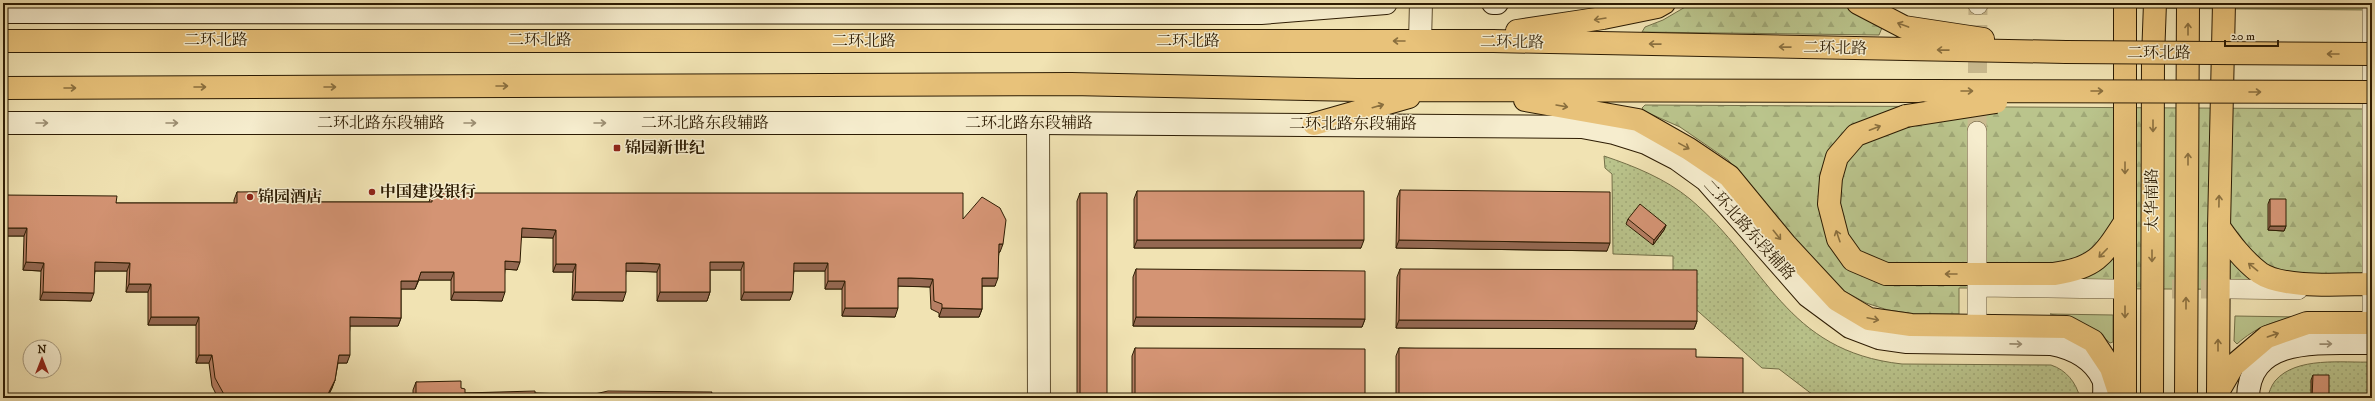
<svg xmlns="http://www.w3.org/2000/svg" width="2375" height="401" font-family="'IM FELL DW Pica','Noto Serif SC',serif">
	<defs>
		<pattern id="forest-firs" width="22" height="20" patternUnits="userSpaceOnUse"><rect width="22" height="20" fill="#bac48c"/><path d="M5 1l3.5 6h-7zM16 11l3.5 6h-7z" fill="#a0a877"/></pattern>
		<pattern id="park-dots" width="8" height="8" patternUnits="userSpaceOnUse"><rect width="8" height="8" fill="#bac48c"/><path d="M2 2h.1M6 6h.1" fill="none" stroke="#a0a877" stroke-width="1.8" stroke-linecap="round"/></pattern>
	</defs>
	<rect width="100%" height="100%" fill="#f1e3b3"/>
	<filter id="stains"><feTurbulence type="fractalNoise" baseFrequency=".005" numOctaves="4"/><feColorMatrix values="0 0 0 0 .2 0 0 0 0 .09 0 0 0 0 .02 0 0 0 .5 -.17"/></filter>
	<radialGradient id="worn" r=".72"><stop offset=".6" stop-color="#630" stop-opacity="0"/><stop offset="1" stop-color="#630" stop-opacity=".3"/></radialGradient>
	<path fill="#bac48c" stroke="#747048" d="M2050,314L2113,315V342L2110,343C2090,324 2077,319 2050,314Z
		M2235,316L2298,317C2273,321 2256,327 2237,344L2234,341Z"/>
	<path fill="url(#forest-firs)" stroke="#747048" d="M1692,3H2372V10L1891,6L1879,35L1642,32L1645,27L1663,20Z
		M1645,105L2372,109V290L1959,288V314H1915L1888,310L1866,303L1844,291L1824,272L1728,160L1680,127L1644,111L1642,108Z"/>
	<path fill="url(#park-dots)" stroke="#747048" d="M1604,156C1634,166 1666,179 1690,199C1768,265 1784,351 1902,364L2051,365C2066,370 2076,382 2080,398H1817L1779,369L1762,368L1673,289V256L1613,254L1612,174L1605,168Z
		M2372,362V398H2267C2269,393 2271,386 2275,381C2296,356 2343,363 2372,362Z"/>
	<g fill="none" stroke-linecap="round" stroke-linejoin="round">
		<path stroke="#cabb90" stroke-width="19" stroke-dasharray="19 10" stroke-linecap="butt" d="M1977,131L1978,5
			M2114,289H2229"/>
		<g stroke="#5e4e2f" stroke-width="20">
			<path id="minor" d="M1978,5V3
				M1977,263V131
				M2372,273V3
				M1977,286V314
				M1977,287L2114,289
				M2229,289L2298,290
				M2372,289V312"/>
		</g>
		<g stroke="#5e4e2f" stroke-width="24">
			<path id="tertiary" d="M1420,41L1421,3
				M1038,123L1039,398"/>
		</g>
		<g stroke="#2d1c03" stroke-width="24">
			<path id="secondary" d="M1493,3H1497
				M3,12L1261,13L1386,3
				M3,123H1038L1582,127L1614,133L1646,143L1677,159L1706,180L1808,296L1850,327L1879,338L1907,342L2051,344C2072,348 2093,358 2103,379C2105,384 2104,393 2104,398
				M2248,398C2249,333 2327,344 2372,343"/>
		</g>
		<g stroke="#2d1c03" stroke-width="24">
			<path id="primary" d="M2125,398V3
				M2152,398L2153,58L2155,3
				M2186,398L2188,3
				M2218,398L2219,227L2224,3"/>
		</g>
		<g stroke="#2d1c03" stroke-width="24">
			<path id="trunk" d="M1858,3L1904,27L1983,39
				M1517,31L1603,18L1657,7L1664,3
				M3,41H1493L2066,52
				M3,88L1071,84L1357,90L1928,91
				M1525,100L1638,120L1689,149L1729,176L1785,244L1837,300L1869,319L1911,325L2067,327L2093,341L2111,368L2121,398
				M1906,116L1856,135L1837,157L1831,178L1829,204L1838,239L1853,260L1886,274H2054C2096,268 2103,256 2125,222
				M1314,124L1409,97
				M2219,227C2231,244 2243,260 2260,273C2283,289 2343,284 2372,284
				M2218,392L2233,366L2267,337L2307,323H2372"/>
		</g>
		<use href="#minor" stroke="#f6edce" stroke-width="19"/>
		<use href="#tertiary" stroke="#f6edce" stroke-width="22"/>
		<use href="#secondary" stroke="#f6edce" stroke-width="22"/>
		<use href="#primary" stroke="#e8c27a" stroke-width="22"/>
		<use href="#trunk" stroke="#e8c27a" stroke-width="22"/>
		<g stroke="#2d1c03" stroke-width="24" stroke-linecap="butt">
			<path id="trunk-bridge" d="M2066,52L2372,54
				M1928,91L2372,92
				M1906,116L1996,102"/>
		</g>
		<use href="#trunk-bridge" stroke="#e8c27a" stroke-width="22"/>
	</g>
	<path fill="#b67f64" stroke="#2d1c03" d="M1400,190L1607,251L1396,248L1397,198Z
		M1137,191L1361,248H1134V199Z
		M237,192L313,202H429L432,193L963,219L1000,252H999L995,286H982V309L979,317H939V313L931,309L930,287L908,286H898L895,317L842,316V289H825V271H794L790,300H741V270H710V292L707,301H657V272L639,271H626L623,301L572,300L573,272H553V238L521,237L517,270L505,269L502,301L451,300V280H419L415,289H401V318L398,326H350L347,363H338L335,380L332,388L327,398H218L212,386L209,363H196V325H148V292H126L127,271H95L91,301L40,300L41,271L23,270L24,236H3V195L116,203H234V200Z
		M1080,193L1107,398H1077V201Z
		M2270,199L2286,226L2284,231L2268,230V204Z
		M1628,219L1666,225L1664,230L1653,245L1626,224Z
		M1136,269L1365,319L1362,327L1133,326V277Z
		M1400,269L1697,321L1694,329L1396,328L1397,277Z
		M1135,348L1365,398H1132V356Z
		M1399,348L1696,357L1743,398H1396V356Z
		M2313,375L2329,398H2311V380Z
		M416,382L461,388L465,393H535L565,398H413V390Z"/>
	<path fill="#946851" stroke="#2d1c03" d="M1666,225L1664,230L1653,245L1654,240Z
		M2270,226H2286L2284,231L2268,230Z
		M3,228H27L24,236H3Z
		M522,228L556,230L553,238L519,237Z
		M1137,240H1364L1361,248H1134Z
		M1399,240L1610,243L1607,251L1396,248Z
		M999,244H1003L1000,252H996Z
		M505,261L520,262L517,270L502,269Z
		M26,262L44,263L41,271L23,270Z
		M95,262L130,263L127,271H92Z
		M710,262H744L741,270H707Z
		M626,263L660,264L657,272L623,271Z
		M794,263H828L825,271H791Z
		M556,264H576L573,272H553Z
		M421,272H454L451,280H418Z
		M898,278H911L933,279L930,287L895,286Z
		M982,278H998L995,286H979Z
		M401,281H418L415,289H398Z
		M828,281H845L842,289H825Z
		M129,284H151L148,292H126Z
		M43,292L94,293L91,301L40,300Z
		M454,292H505L502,301L451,300Z
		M575,292H626L623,301L572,300Z
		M660,292H710L707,301H657Z
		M744,292H793L790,300H741Z
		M845,308H898L895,317L842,316Z
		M942,308L982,309L979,317H939Z
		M151,317H199L196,325H148Z
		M350,317L401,318L398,326H347Z
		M1136,317L1365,319L1362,327L1133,326Z
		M1399,320L1697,321L1694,329L1396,328Z
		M199,355H212L209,363H196Z
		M339,355H350L347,363H336Z
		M335,380L332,388L327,398H326Z
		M712,392L710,398H706Z"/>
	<path fill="#d49474" stroke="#2d1c03" d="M1400,190L1610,192V243L1399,240Z
		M313,191V202H432V193H963V219L982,197L1000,208L1006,220L1003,244H999L998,278H982V309L942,308V304L934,301L933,279L911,278H898V308H845V281H828V263H794L793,292H744V262H710V292H660V264L642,263H626V292H575L576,264H556V230L522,228L520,262L505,261V292H454V272H421L418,281H401V318L350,317V355H339L335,380L326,398H226L215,378L212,355H199V317H151V284H129L130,263L95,262L94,293L43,292L44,263L26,262L27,228H3V195L117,196L116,203H237V192Z
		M1137,191H1364V240H1137Z
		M1080,193H1107V398H1080Z
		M2270,199H2286V226H2270Z
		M1640,204L1666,225L1654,240L1628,219Z
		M1136,269L1365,271V319L1136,317Z
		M1400,269L1697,270V321L1399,320Z
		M1135,348L1365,349V398H1135Z
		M1399,348L1696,349V357L1743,358V398H1399Z
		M2313,375H2329V398H2312Z
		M461,381V388L465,389V393L535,391V393L565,394V398H416V382Z
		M608,391L712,392L706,398H589L586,396Z
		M773,396L819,397V398H770Z"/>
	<defs><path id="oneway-shaft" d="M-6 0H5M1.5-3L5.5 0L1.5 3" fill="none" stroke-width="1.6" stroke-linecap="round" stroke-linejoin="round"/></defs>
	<g stroke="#8a6f3e">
		<use href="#oneway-shaft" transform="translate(1600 19) rotate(171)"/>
		<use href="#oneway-shaft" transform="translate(1903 25) rotate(-160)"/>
		<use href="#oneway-shaft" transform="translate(2188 29) rotate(-90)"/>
		<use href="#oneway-shaft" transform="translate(1399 41) rotate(-180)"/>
		<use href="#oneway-shaft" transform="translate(1655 44) rotate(-179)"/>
		<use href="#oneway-shaft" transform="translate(1785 47) rotate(-179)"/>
		<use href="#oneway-shaft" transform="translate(1943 50) rotate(-179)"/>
		<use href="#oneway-shaft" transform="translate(2333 54) rotate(-180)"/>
		<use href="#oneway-shaft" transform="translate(502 86)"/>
		<use href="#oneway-shaft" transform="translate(200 87)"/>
		<use href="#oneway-shaft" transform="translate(330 87)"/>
		<use href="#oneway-shaft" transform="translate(70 88)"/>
		<use href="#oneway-shaft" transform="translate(1967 91)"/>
		<use href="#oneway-shaft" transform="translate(2097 91)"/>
		<use href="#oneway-shaft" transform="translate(2255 92)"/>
		<use href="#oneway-shaft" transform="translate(1378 106) rotate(-16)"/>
		<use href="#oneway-shaft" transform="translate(1562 106) rotate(10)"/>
		<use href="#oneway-shaft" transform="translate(2153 126) rotate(90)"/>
		<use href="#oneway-shaft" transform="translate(1875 128) rotate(-21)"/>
		<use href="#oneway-shaft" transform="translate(1684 146) rotate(29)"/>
		<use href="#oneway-shaft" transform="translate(2188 159) rotate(-90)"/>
		<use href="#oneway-shaft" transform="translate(2125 168) rotate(90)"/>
		<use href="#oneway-shaft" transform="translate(2219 201) rotate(-89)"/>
		<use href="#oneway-shaft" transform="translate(1777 235) rotate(51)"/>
		<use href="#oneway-shaft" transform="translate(1838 236) rotate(-109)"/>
		<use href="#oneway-shaft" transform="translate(2103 253) rotate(134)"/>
		<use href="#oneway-shaft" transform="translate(2152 256) rotate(90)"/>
		<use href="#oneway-shaft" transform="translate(2253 267) rotate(-141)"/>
		<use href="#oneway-shaft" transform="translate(1951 274) rotate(180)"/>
		<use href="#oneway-shaft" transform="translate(2186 303) rotate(-90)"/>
		<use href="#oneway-shaft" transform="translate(2125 312) rotate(90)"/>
		<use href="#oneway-shaft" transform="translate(1873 319) rotate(12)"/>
		<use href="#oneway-shaft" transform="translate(2273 335) rotate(-19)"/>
		<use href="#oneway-shaft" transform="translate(2218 345) rotate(-90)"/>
	</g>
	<g stroke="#9c8f73">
		<use href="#oneway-shaft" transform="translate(42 123)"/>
		<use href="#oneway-shaft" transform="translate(172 123)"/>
		<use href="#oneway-shaft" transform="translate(470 123)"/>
		<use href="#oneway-shaft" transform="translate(600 123)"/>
		<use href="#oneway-shaft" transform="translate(2016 344) rotate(1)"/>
		<use href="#oneway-shaft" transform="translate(2326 344) rotate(-1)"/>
	</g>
	<g fill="#8f2418" stroke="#f6edce" stroke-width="1.5">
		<rect x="613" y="144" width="8" height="8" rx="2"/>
		<circle cx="372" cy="192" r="4"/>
		<circle cx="250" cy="197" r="4"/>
	</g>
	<g text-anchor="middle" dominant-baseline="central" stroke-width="3" stroke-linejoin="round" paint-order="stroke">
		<g font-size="16" fill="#2d1c03" stroke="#f6edce">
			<text x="216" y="40">二环北路</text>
			<text x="540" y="40">二环北路</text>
			<text x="864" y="41">二环北路</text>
			<text x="1188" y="41">二环北路</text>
			<text transform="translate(1512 42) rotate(1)">二环北路</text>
			<text transform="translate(1835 48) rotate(1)">二环北路</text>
			<text x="2159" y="53">二环北路</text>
			<text x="381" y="123">二环北路东段辅路</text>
			<text x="705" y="123">二环北路东段辅路</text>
			<text x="1029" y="123">二环北路东段辅路</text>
			<text x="1353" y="124">二环北路东段辅路</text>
			<text transform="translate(2152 200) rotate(-90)">太华南路</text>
			<text transform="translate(1749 230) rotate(48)">二环北路东段辅路</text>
		</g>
		<g font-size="16" font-weight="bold" fill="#2d1c03" stroke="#f6edce" text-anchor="start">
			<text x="625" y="148">锦园新世纪</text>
			<text x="380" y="192">中国建设银行</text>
			<text x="258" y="197">锦园酒店</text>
		</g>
	</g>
	<rect width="2375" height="401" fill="none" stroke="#f1e3b3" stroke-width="16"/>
	<rect x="4" y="4" width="2367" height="393" fill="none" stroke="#2d1c03" stroke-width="2"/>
	<rect x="8" y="8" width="2359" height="385" fill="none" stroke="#2d1c03"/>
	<g transform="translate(42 359)"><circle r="19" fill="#f6edce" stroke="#a6997d"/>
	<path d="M0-3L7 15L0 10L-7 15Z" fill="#8f2418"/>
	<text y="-6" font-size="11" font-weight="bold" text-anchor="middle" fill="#2d1c03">N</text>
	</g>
	<path d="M2225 40v6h53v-6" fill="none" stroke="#2d1c03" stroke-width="2"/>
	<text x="2231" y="40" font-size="12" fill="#2d1c03" stroke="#f6edce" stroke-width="3" paint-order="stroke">20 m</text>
	<rect width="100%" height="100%" filter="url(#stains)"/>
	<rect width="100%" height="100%" fill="url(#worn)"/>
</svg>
